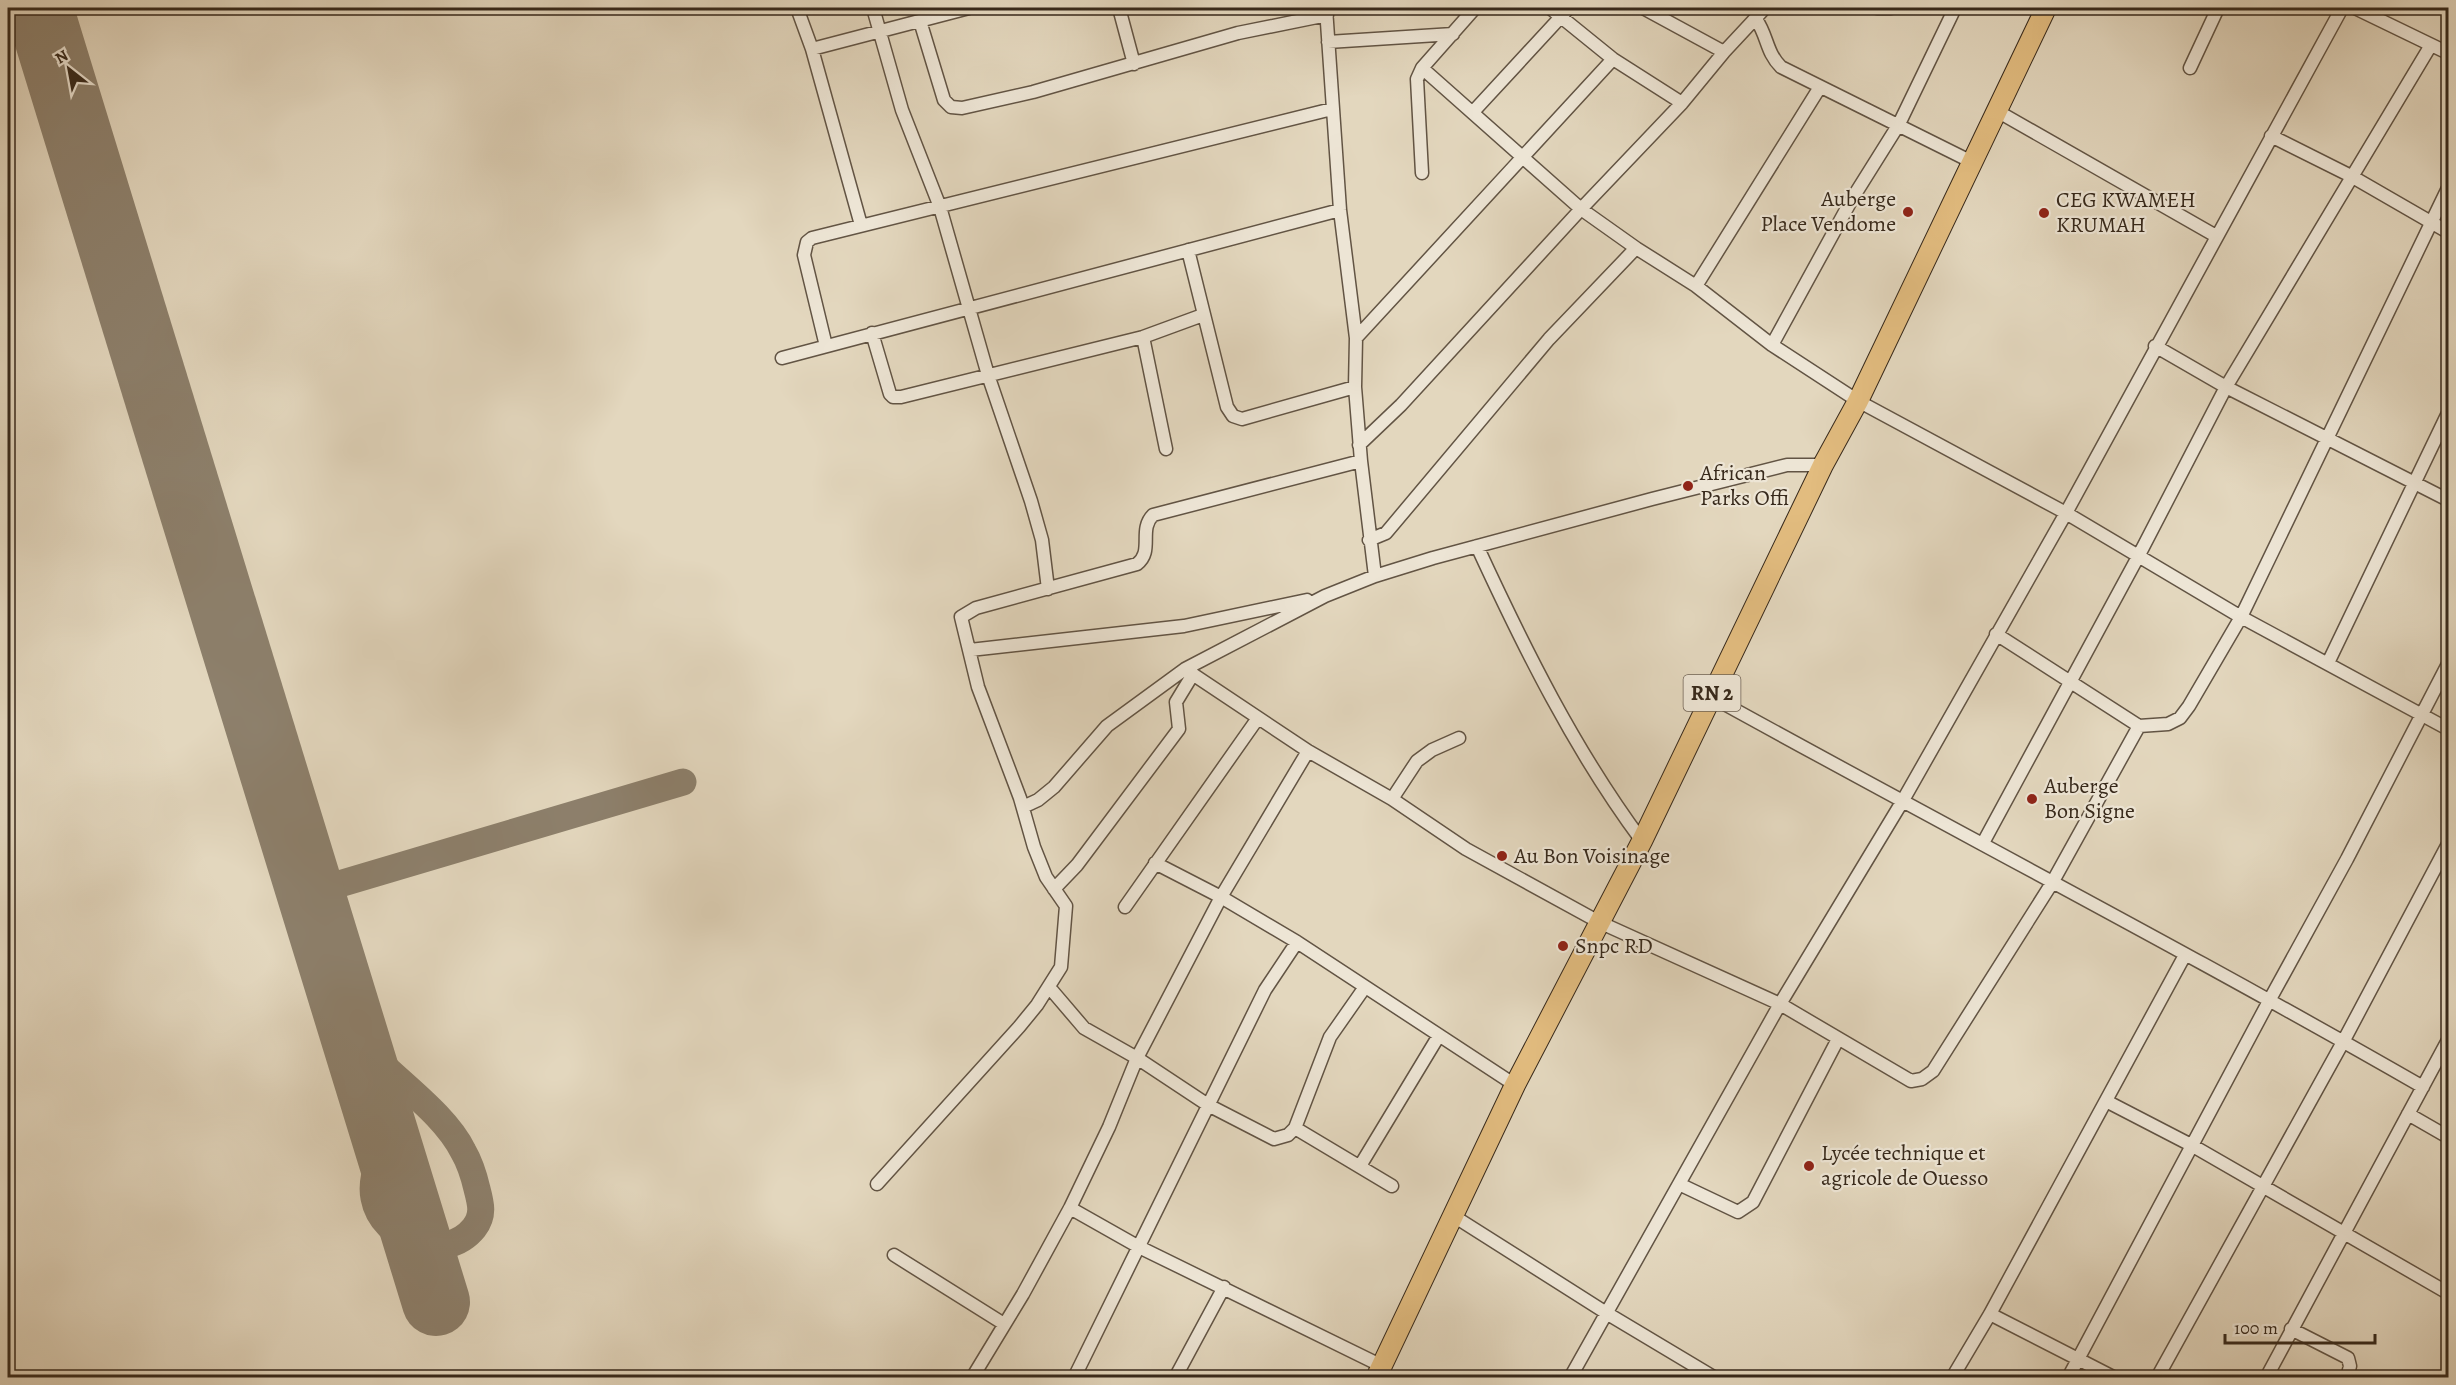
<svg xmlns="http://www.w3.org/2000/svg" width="2456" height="1385" font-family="Alegreya,serif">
	<rect width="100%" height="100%" fill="#e3d7be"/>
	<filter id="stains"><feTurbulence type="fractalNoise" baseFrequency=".00333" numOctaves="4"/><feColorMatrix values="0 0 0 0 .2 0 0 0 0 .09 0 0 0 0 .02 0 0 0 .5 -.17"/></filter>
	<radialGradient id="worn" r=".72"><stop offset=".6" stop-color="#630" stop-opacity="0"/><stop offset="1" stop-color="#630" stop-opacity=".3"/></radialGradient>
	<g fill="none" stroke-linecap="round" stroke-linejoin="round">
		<path stroke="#8d806c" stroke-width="27" d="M309,893L683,782
			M351,1031C382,1073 441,1107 463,1151C470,1163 474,1176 477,1189C481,1204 484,1215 474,1228C445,1264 382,1241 374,1198C370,1179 380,1159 385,1141"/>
		<path stroke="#8d806c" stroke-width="68" d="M39,8L436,1302"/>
		<g stroke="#625444" stroke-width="15">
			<path id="minor" d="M797,8L812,49L861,225
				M873,8L902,110L940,207L988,375L1031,501L1042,540L1048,589
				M1119,8L1134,64
				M1326,8L1340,210L1356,338L1355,387L1361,461L1375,576
				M1550,8L1613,59L1682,103
				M1643,8L1724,52
				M1877,8H1891
				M2355,8L2448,53
				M1756,19C1768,37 1766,52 1781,67L1972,162
				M920,21L944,100L951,107L962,108L1033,92L1238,33L1327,15
				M1328,42L1453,34
				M812,49L969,8
				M2190,68L2218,8
				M1997,111L2216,236
				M1473,112L1569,8
				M2271,136L2351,176L2448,232
				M1422,173L1417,79L1422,68L1475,8
				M1636,248L1696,286L1772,345L1858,401L2066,513L2241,617L2448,729
				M1188,250L1227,407L1233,416L1242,419L1355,387
				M1696,286L1820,87
				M872,333L890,394L893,397H901L1143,337L1203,315
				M1143,337L1166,449
				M1356,338L1613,59
				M1772,345L1852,199L1899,124L1955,8
				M826,346L804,255L807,242L812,238L1332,109
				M2155,346L2226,387L2448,500
				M782,358L1340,210
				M1359,445L1401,405L1581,209L1682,103L1724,52L1765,8
				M1369,540L1386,533L1549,339L1636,248L1581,209L1422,68
				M1477,546C1524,648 1575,751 1642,841
				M1996,634L2139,726L2168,724L2180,718L2189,706L2241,617L2448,188
				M970,650L1184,626L1307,600
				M2328,663L2448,413
				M1185,669L1308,751L1392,799L1466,849L1599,922L1780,1004L1911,1081L1922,1079L1933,1071L2052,883L2139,726
				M1710,696C1947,827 2188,952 2423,1087
				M1392,799L1417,761L1432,750L1459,738
				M1023,807L1038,800L1054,787L1107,726L1185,669L1325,596L1375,576L1433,558L1652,499L1787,465H1823
				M1983,843L2139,555L2226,387L2431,45
				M1155,863L1221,897L1297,942L1515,1085
				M1054,889L1077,865L1179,729L1176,702L1193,674
				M1125,907L1258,718
				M1049,987L1084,1028L1137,1058L1208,1105L1274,1139L1288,1135L1295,1128L1330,1037L1365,987
				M2106,1101L2193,1146L2448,1293
				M2408,1114L2448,1137
				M1295,1128L1392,1186
				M1360,1166L1438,1037
				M877,1184L1019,1027L1037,1005L1061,967L1066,906L1046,877L1034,847L1020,798L978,687L961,617L976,608L1137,564C1154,551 1138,530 1153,515L1361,461
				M1679,1184L1738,1212L1753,1202L1838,1039
				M1070,1208L1139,1247L1382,1366
				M1452,1215L1608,1314L1715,1378
				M894,1255L1004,1324
				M1990,1314L2115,1378
				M2291,1329L2348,1358L2350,1366L2347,1378
				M972,1378L1023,1294L1070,1208L1109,1127L1137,1058L1221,897L1308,751
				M1074,1378L1265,990L1297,942
				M1175,1378L1224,1287
				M1570,1378L1780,1004L1902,802L2066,513L2342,8
				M1952,1378L1990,1314L2185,955
				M2068,1378L2269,1001L2347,859L2448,664
				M2157,1378L2343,1042L2448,844
				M2266,1378L2448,1040"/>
		</g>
		<g stroke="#37291b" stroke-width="22">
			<path id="trunk" d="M1376,1378L1515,1085L1642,841L1823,465L1858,401L2046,8"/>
		</g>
		<use href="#minor" stroke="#ede5d5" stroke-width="12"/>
		<use href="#trunk" stroke="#e2bc7f" stroke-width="20"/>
	</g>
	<g fill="#8f2418" stroke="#ede5d5" stroke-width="2">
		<circle cx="1908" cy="212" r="6"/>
		<circle cx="2044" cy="213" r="6"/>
		<circle cx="1688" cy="486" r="6"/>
		<circle cx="2032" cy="799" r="6"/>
		<circle cx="1502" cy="856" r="6"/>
		<circle cx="1563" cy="946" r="6"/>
		<circle cx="1809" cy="1166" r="6"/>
	</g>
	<g text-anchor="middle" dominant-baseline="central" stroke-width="4.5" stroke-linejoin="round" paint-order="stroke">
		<rect fill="#ede5d5" stroke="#6e6153" stroke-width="1.5" x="1683.5" y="675" width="57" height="36" rx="4.5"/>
		<g font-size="21" font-weight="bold" fill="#37291b">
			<text x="1712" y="693">RN 2</text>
		</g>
		<g font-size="22" fill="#37291b" stroke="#ede5d5" text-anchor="start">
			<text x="1896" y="199" text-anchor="end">Auberge<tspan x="1896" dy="25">Place Vendome</tspan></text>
			<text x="2056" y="200">CEG KWAMEH<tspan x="2056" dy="25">KRUMAH</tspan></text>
			<text x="1700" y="473">African<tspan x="1700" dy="25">Parks Offi</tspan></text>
			<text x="2044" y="786">Auberge<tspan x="2044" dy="25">Bon Signe</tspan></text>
			<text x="1514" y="856">Au Bon Voisinage</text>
			<text x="1575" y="946">Snpc RD</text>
			<text x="1821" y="1153">Lycée technique et<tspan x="1821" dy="25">agricole de Ouesso</tspan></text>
		</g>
	</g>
	<rect width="2456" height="1385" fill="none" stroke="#e3d7be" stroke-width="30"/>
	<rect x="9" y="9" width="2438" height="1367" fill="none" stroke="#37291b" stroke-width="3"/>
	<rect x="15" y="15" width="2426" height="1355" fill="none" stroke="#37291b" stroke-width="1.5"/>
	<g transform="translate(69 69) rotate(329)" stroke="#ede5d5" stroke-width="4.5" paint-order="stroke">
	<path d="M0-4.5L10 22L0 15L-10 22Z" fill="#37291b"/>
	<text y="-9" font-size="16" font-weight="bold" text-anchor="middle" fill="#37291b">N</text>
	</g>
	<path d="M2225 1334v9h150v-9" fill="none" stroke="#37291b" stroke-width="3"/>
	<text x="2234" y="1334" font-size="18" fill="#37291b" stroke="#ede5d5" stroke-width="4.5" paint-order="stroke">100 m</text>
	<rect width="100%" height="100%" filter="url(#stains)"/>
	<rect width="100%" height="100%" fill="url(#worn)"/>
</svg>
